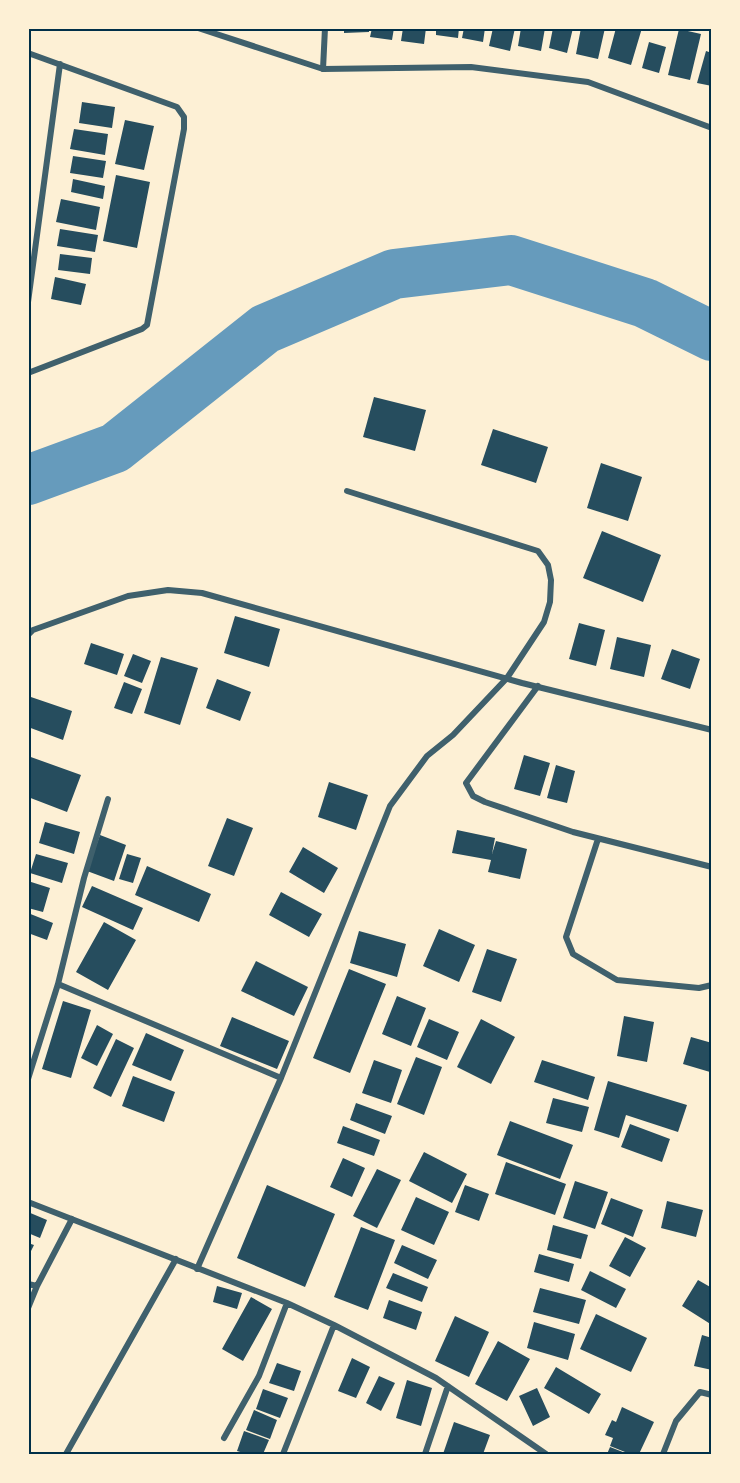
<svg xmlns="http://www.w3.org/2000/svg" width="740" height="1483" font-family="Georgia,serif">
	<rect width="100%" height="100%" fill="#fdf0d5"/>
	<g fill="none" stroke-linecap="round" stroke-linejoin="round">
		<path stroke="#669bbc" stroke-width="50" d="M28,480L115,448L265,329L394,274L511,260L645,303L712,336"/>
	</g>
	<path fill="#264d5e" d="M344,28H369V32L344,33Z
		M372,28H394L392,40L370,37Z
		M403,28H426L424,44L401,41Z
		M436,28H459L458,38L436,35Z
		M464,28H485L483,42L462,38Z
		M493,28H515L510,51L489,46Z
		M521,28H545L541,51L518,46Z
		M553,28H573L567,53L549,48Z
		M581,28H605L598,59L576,54Z
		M616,28H642L631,65L608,58Z
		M679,29L701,34L690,80L668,75Z
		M649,42L666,47L659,73L642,68Z
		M706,51L712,53V86L697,83Z
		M82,102L115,107L112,128L79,123Z
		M125,120L154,126L144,170L115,164Z
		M74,129L108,134L105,155L70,149Z
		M73,156L106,161L103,178L70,173Z
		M116,175L150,182L137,248L103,241Z
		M73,179L105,186L103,199L71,192Z
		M61,199L100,207L96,230L56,222Z
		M60,229L98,235L95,252L57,246Z
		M60,254L92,258L90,274L58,270Z
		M55,277L86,284L81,305L51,299Z
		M374,397L426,410L415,451L363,437Z
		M493,429L548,447L536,483L481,465Z
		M601,463L642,477L628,521L587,508Z
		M602,531L661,555L643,602L583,578Z
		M235,616L280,629L269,667L224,653Z
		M579,623L605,630L596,666L569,659Z
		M617,637L651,645L644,677L610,669Z
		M91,643L124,654L117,675L84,664Z
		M672,649L700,659L690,689L661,679Z
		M133,654L151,661L142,683L124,676Z
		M161,657L198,668L180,725L144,713Z
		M217,679L251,692L240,721L206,708Z
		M124,682L142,689L132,714L114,708Z
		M28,696L72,711L63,740L28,727Z
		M524,755L550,763L540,796L514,789Z
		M28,756L81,775L67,812L28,797Z
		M556,765L575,771L567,803L547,798Z
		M329,782L368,795L356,830L318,817Z
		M227,818L253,828L234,876L208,866Z
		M45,822L80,832L74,854L39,843Z
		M457,830L495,838L492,854L496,841L527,849L520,879L488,872L491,860L452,853Z
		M100,835L126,845L114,881L87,871Z
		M303,847L338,868L324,893L289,872Z
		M36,854L68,863L62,883L30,873Z
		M127,854L141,858L133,883L119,879Z
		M147,866L211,894L199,922L135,895Z
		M28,881L50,888L43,912L28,908Z
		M92,886L143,908L133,930L82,907Z
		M281,892L322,914L309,937L269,915Z
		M28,913L53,923L47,940L28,933Z
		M104,922L136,940L108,990L76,972Z
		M439,929L475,945L459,982L423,966Z
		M359,931L406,944L397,977L350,963Z
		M487,949L517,959L501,1002L472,992Z
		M256,961L308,987L294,1016L241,991Z
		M349,969L386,984L350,1073L313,1058Z
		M397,996L426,1008L411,1046L382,1034Z
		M63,1001L91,1010L71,1078L42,1069Z
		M624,1016L654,1022L647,1062L617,1056Z
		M232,1017L289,1041L277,1069L220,1046Z
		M429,1019L459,1032L447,1060L417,1047Z
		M481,1019L515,1037L491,1084L457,1067Z
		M97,1025L113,1034L97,1066L81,1058Z
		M146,1033L184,1050L171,1081L132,1065Z
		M691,1037L712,1043L710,1072L683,1064Z
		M116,1039L134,1048L111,1097L93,1088Z
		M416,1057L442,1067L424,1115L397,1104Z
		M374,1060L402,1070L391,1103L362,1093Z
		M542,1060L595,1077L588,1100L534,1082Z
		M133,1076L175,1092L164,1122L122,1106Z
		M608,1081L687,1105L678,1132L626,1115L619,1138L594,1130Z
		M553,1098L589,1107L582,1132L546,1123Z
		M356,1103L392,1116L385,1134L350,1120Z
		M510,1121L573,1145L560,1179L497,1155Z
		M630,1124L670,1139L662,1162L621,1147Z
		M343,1126L380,1140L374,1156L337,1143Z
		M424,1152L467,1174L452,1203L409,1181Z
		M343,1158L365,1168L352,1197L330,1187Z
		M506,1162L566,1184L555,1215L495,1194Z
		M377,1169L401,1180L377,1228L353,1216Z
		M575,1181L608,1192L595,1229L563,1218Z
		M267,1185L335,1214L305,1287L237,1258Z
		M465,1185L489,1194L479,1221L455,1212Z
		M416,1197L449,1212L434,1245L401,1230Z
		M611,1198L643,1210L633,1237L601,1224Z
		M667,1201L703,1210L696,1237L661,1228Z
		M28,1212L47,1220L40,1238L28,1233Z
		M553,1225L588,1235L581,1259L547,1250Z
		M361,1227L395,1240L368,1310L334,1297Z
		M625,1237L646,1248L630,1277L609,1266Z
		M28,1243L34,1245L28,1257Z
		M402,1245L437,1260L428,1279L394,1263Z
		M539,1254L574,1264L569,1282L534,1272Z
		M590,1271L626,1289L616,1308L581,1290Z
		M393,1273L428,1287L422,1302L386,1288Z
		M698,1280L712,1288V1325L682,1306Z
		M217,1286L242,1293L237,1309L213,1302Z
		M540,1288L586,1300L579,1324L533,1312Z
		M251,1297L272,1309L243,1361L222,1349Z
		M389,1300L422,1312L416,1330L383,1318Z
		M596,1314L647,1338L631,1372L580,1349Z
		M455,1316L489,1332L469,1377L435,1361Z
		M534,1322L575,1334L568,1360L527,1348Z
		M702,1335L712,1338V1370L694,1366Z
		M498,1341L530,1359L507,1401L475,1384Z
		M352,1358L370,1367L356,1398L338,1391Z
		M277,1363L301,1371L294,1391L269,1383Z
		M556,1367L601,1394L589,1414L544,1388Z
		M379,1376L395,1383L381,1411L366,1403Z
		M407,1380L432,1388L421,1426L396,1418Z
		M537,1388L550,1417L533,1426L519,1396Z
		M263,1389L288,1398L280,1418L256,1409Z
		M622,1407L654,1422L639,1454H630L610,1446L613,1438L605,1435L612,1420L616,1422Z
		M254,1410L277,1420L270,1439L246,1430Z
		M454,1422L490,1435L483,1454H443Z
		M244,1431L269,1440L263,1454H247L237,1451Z
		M610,1447L628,1454H607Z"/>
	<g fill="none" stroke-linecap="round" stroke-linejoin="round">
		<path stroke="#3f606c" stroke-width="6" d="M198,28L323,69L471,67L588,82L712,128
			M28,53L177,107L184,117V129L147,325L142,329L28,373
			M323,69L325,28
			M28,302L60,64
			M28,635L33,630L128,596L168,590L202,593L522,683L712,730
			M538,686L466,783L473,796L485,802L573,832L712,867
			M598,839L566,937L573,954L617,980L699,988L712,985
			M58,984L281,1078
			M28,1079L58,984L84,878L108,799
			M28,1202L287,1303L334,1325L436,1378L546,1454
			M197,1269L281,1078L390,806L427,756L453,735L507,678L544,622L550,602L551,580L548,565L538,551L347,491
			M28,1284L37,1286L72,1219
			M28,1308L37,1286
			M224,1438L259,1376L287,1303
			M66,1454L176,1259
			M283,1454L334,1325
			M425,1454L448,1386
			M663,1454L676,1421L700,1392L712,1395"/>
	</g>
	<rect width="740" height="1483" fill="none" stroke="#fdf0d5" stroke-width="60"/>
	<rect x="30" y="30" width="680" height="1423" fill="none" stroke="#003049" stroke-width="2"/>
</svg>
